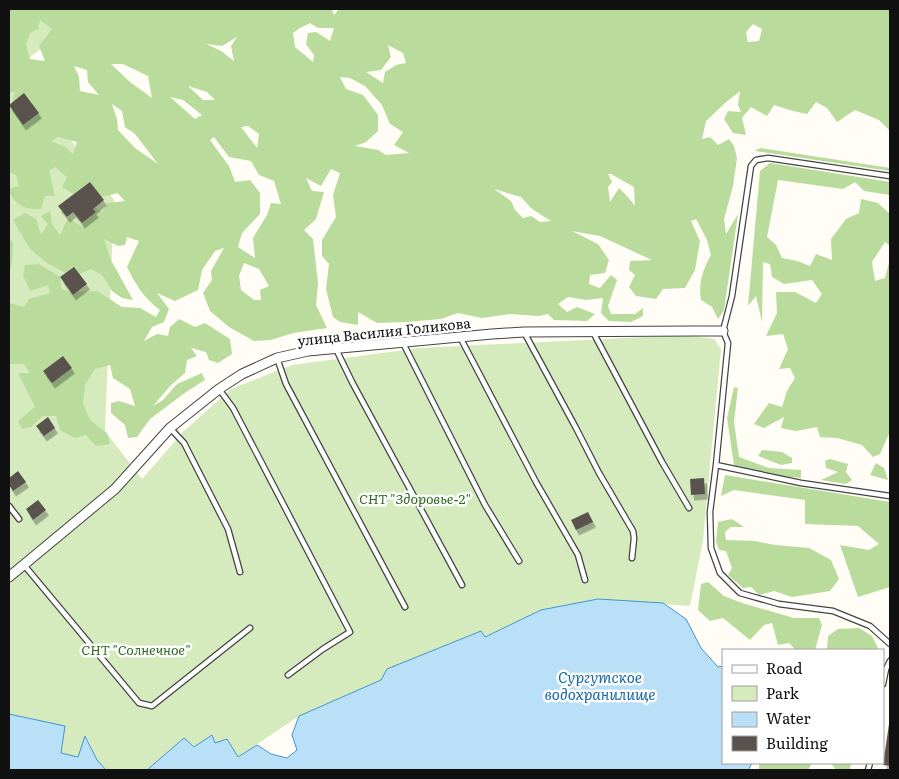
<svg xmlns="http://www.w3.org/2000/svg" width="899" height="779" font-family="Literata,serif">
	<defs>
		<filter id="shadow"><feDropShadow dx="3" dy="5.5" stdDeviation="0" flood-color="#0004"/></filter>
	</defs>
	<rect width="100%" height="100%" fill="#fffdf5"/>
	<path fill="#d5ebbd" d="M9,9H90L18,67L114,200L105,431L142,479L184,431L231,389L292,365L420,348L687,335L714,339L721,349L703,540L690,606L598,599L541,610L484,637L480,631L381,680L299,716L238,757L215,743L212,735L194,747L184,738L147,770H106L97,760L86,736L78,757L60,753L65,726L9,714Z"/>
	<path fill="#b9dc9c" fill-rule="evenodd" d="M9,9H332L334,15L339,9H890V51L889,52H890V131L879,120L855,110L837,122L827,108L816,102L807,114L793,111L774,105L767,116L751,107L742,118L746,135L733,133L724,119L728,111L741,112L738,105L740,91L725,103L706,121L702,139L710,137L718,145L729,139L734,146L737,158L733,186L724,219L726,234L738,214L724,310L718,319L712,307L701,300C698,284 703,269 711,255L707,240L696,219L691,221L700,241L695,270L685,288L663,289L656,299L636,296L629,287L635,275L629,270L630,261L652,260L600,236L572,231L598,244L609,260L605,273L590,275L589,284L600,288L611,275L617,280L608,306L611,314H635L643,308V316L631,322L609,321L601,313L603,298L586,300L568,297L558,304L567,312L577,307L595,314L587,321L554,320L548,314L539,316L510,314L482,318L458,313L441,319L407,322L377,323L358,312V325L340,322L333,317L326,289L329,264L322,256V240L336,217L333,195L340,173L331,169L321,186L306,178L312,191L324,192L316,219L304,230L313,239L318,283L316,305L327,328L293,333L271,340L254,341L229,327L210,311L203,293L212,280L211,271L224,248L215,251L202,270L198,290L175,301L157,293L169,309L164,322L152,327L144,341L157,334L168,336L170,327L179,319L195,327L205,323L230,339L232,354L218,363L209,360L206,352L191,348L197,356L187,360L185,373L170,386L153,406L163,400L177,384L202,373L205,380L186,392L150,419L137,437L128,438L125,425L111,413V403L119,401L135,406L130,389L113,378L110,365L95,369L85,385L83,403L90,420L107,433L110,444L96,446L86,435L75,438L60,430L56,416H43L31,427L22,429L18,421L35,407L18,373H30L24,364H11L9,363V303L24,307L29,299L50,293L48,285L30,291L23,275L25,265L39,264L60,277L62,289L72,292L97,291L122,307L140,308L156,317L160,310C143,297 136,285 127,267L139,241L127,237L125,245L118,246L104,239L111,260L133,300L122,298L112,291L102,275L91,269L73,277L47,263L30,249L13,220L25,213L36,219L41,235L48,224L41,216L50,211L52,224L60,235L68,218L83,227L82,208L92,205L102,212L107,203L125,201L117,193C94,200 84,202 62,187L67,177L55,167L49,171L55,196H45L41,209C36,209 28,209 24,207C17,204 9,196 9,189L19,186L16,175L9,172V104L11,106L15,92L9,93ZM40,20L52,29L39,46L45,61L30,59L26,45L30,33L38,29ZM310,23L318,28H334L330,41L316,32L308,33L306,44L314,55L313,62L295,47L293,33L300,28ZM753,24L762,29L759,41L748,42L746,32ZM237,37L231,46L234,61L221,51L206,44L222,46ZM388,45L403,53L406,63L396,65L385,72L383,83L366,72L381,70L391,57ZM111,64H123L148,76L152,98L130,82ZM74,66L87,70L88,82L99,95L80,91L79,77ZM340,77L350,78L365,86L382,105L390,124L403,132L394,145L409,153L386,155L378,150L355,146L366,142L378,131V115L363,95L346,89ZM188,86L207,92L215,100H203ZM170,97L183,100L202,115L195,119ZM112,104L122,111L125,127L135,134L158,164L135,148L118,130L117,119ZM248,126L259,134L257,148L241,127ZM58,137L77,142L73,154L65,147L51,141ZM214,137L229,157L251,161L259,175L274,181L281,204L271,203L267,215L253,238L255,258L238,247L242,233L260,214V193L250,180L235,182L229,166L210,140ZM608,174H611L634,187L635,206L628,197L619,188L610,202L608,187L612,182ZM494,189L521,197L532,209L551,221L540,222L531,216L523,218L515,210L511,201ZM244,263L259,269L269,286L260,290L261,300H254L241,290L239,276Z
		M760,148L890,168V171L755,151Z
		M770,163L890,182V195L864,191L855,182L843,189L778,180L767,237L776,245L782,258L797,261L810,266L816,254L832,260L831,239L846,219L859,213L861,199L878,203L890,214V246L885,242L872,262L875,281L885,278L890,259V432L880,454L873,457L862,445L837,438L820,437L817,427L796,431L781,428L784,417L764,428L754,424L769,403L782,407L787,391L795,378L790,368L779,369L788,349L783,334L766,336L777,313L776,292H795L816,303L822,294L812,280L784,284L772,277L770,264L763,262L762,322L756,296L748,306L760,171Z
		M9,238L13,243L12,264L9,271Z
		M734,387L738,388L734,422L739,457L769,468L801,470V478L768,475L734,465L727,418Z
		M762,450L782,452L792,458V463L781,465L758,456Z
		M830,459L848,464L846,472L852,480L846,484L821,480L838,472L826,468L825,461Z
		M876,463L884,468L888,480L870,475Z
		M725,475L890,502V587L858,597L840,545L869,550L879,544L858,526L805,524V500L734,490L721,496Z
		M732,519L744,527H731L725,532L726,540L755,541L775,545L809,548L831,560L839,579L830,591L792,597L774,591L759,595L751,587L743,588L728,575L732,568L726,551L719,550L716,542L718,522Z
		M708,582L724,596L745,604L794,618H819L822,625L815,650H796L789,643L778,645L772,623L764,625L750,640L723,618L710,621L698,610L701,584Z
		M859,628L872,636L879,650H827L828,636L838,629Z
		M759,763H812L808,770H759Z
		M831,763H852L850,767L851,770H836Z"/>
	<path fill="#b9e0f7" stroke="#3f96cf" d="M598,599L663,603L686,619L701,648L718,667L723,666V763H752L748,770H147L184,738L194,747L212,735L215,743L227,739L238,757L257,745L271,754L287,758L297,750L292,735L299,716L381,680L387,669L481,631L485,637L541,610Z
		M9,714L65,726L61,753L78,757L85,736L97,760L106,770H9Z"/>
	<path fill="#5a524d" filter="url(#shadow)" d="M24,93L39,113L23,125L9,105Z
		M90,182L104,200L93,209L96,212L82,223L73,212L67,217L58,206Z
		M74,267L87,284L73,295L60,277Z
		M63,356L72,368L52,383L43,371Z
		M48,417L55,428L44,436L36,426Z
		M18,471L26,482L13,491L9,485V478Z
		M704,478L705,494L691,495L690,479Z
		M38,500L46,510L33,520L26,509Z
		M588,512L593,522L576,530L571,520Z
		M889,724H890V766L883,765Z"/>
	<g fill="none" stroke-linecap="round" stroke-linejoin="round">
		<g stroke="#444" stroke-width="7">
			<path id="lane" d="M890,176L768,158L756,160L751,166L732,296L723,331L728,343L716,465L710,512L711,548L720,573L740,593L779,604L833,611L870,626L890,644
				M524,332L576,428L599,473L633,531L634,538L632,558
				M593,332L662,462L689,508
				M460,337L536,482L578,555L585,580
				M403,343L485,505L519,561
				M336,349L352,382L462,585
				M277,358L286,384L405,607
				M219,389L233,408L350,632L323,649L288,675
				M170,428L184,443L228,529L240,572
				M716,465L801,483L890,496
				M9,506L19,519
				M24,565L139,703L152,706L250,628
				M883,684L886,669L890,661
				M868,770L870,763"/>
		</g>
		<g stroke="#444" stroke-width="11">
			<path id="street" d="M9,577L115,489L170,428L219,389L242,374L277,358L308,351L492,334L524,332L695,331H723"/>
		</g>
		<use href="#lane" stroke="#fff" stroke-width="4.5"/>
		<use href="#street" stroke="#fff" stroke-width="9"/>
	</g>
	<g text-anchor="middle" dominant-baseline="central" stroke-width="5" stroke-linejoin="round" paint-order="stroke">
		<g font-size="14" fill="#111" stroke="#fff">
			<text transform="translate(384 331) rotate(-6)">улица Василия Голикова</text>
		</g>
		<g font-size="14" font-style="italic" fill="#2f6b1f" stroke="#fff">
			<text x="415" y="498">СНТ "Здоровье-2"</text>
			<text x="136" y="649">СНТ "Солнечное"</text>
		</g>
		<g font-size="15" font-style="italic" fill="#1768a6" stroke="#fff">
			<text x="600" y="676">Сургутское<tspan x="600" dy="17">водохранилище</tspan></text>
		</g>
	</g>
	<rect width="899" height="779" fill="none" stroke="#111111" stroke-width="20"/>
	<rect x="722" y="649" width="162" height="115" fill="#ffffff" stroke="#a0a0a0"/>
	<rect x="732" y="665" width="25" height="8" fill="#ffffff" stroke="#a0a0a0"/>
	<text x="766" y="674" font-size="15" fill="#111111">Road</text>
	<rect x="732" y="686" width="25" height="15" fill="#d5ebbd" stroke="#a0a0a0"/>
	<text x="766" y="699" font-size="15" fill="#111111">Park</text>
	<rect x="732" y="712" width="25" height="15" fill="#b9e0f7" stroke="#a0a0a0"/>
	<text x="766" y="724" font-size="15" fill="#111111">Water</text>
	<rect x="732" y="736" width="25" height="15" fill="#5a524d" stroke="#a0a0a0"/>
	<text x="766" y="749" font-size="15" fill="#111111">Building</text>
</svg>
